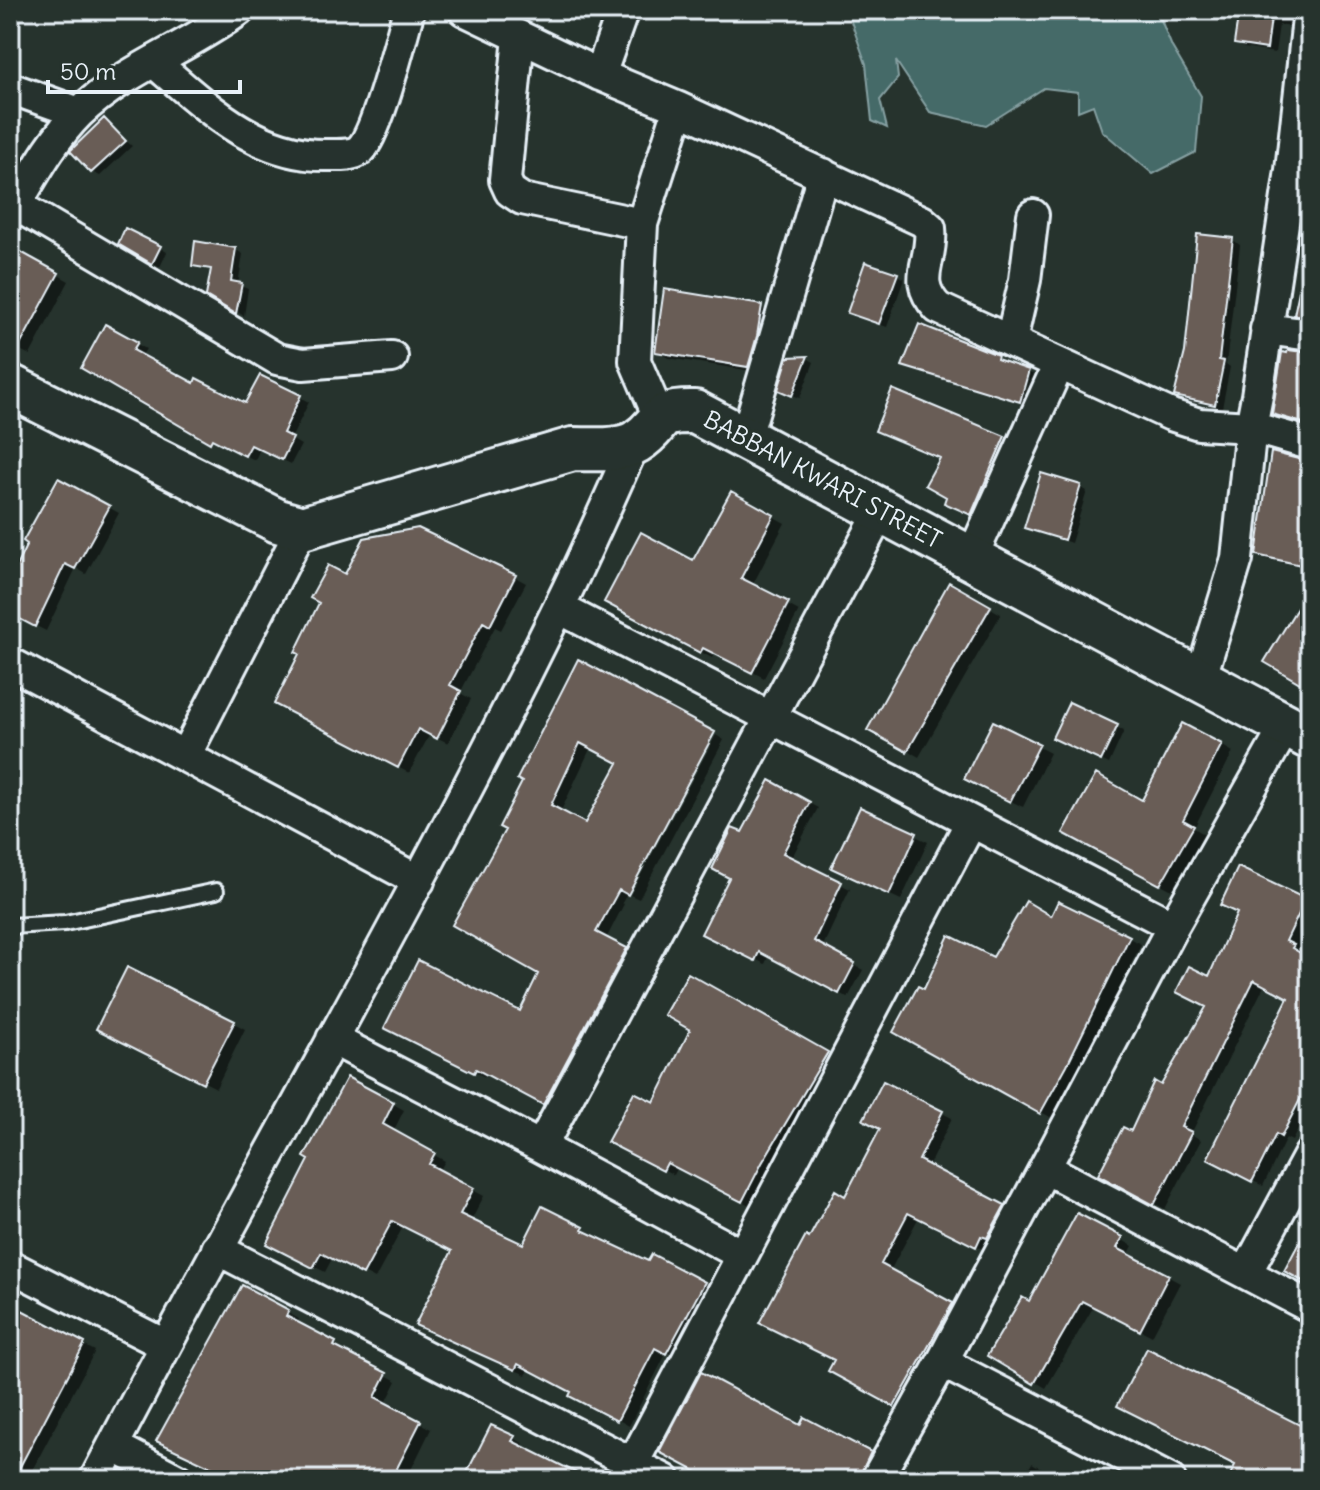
<svg xmlns="http://www.w3.org/2000/svg" width="1320" height="1490" font-family="Delius,sans-serif">
	<rect width="100%" height="100%" fill="#26332d"/>
	<filter id="ink" filterUnits="userSpaceOnUse"><feTurbulence type="fractalNoise" baseFrequency=".0125" numOctaves="2"/><feDisplacementMap in="SourceGraphic" scale="16" xChannelSelector="R" yChannelSelector="G"/><feConvolveMatrix kernelMatrix="1 2 1 2 8 2 1 2 1" color-interpolation-filters="sRGB"/></filter>
	<g filter="url(#ink)">
		<path fill="#456a68" stroke="#86a0a2" stroke-width="2" d="M847,10H1157L1172,47L1201,96L1196,152L1153,174L1102,131L1093,105L1078,111V92L1044,88L986,125L930,112L896,61L898,78L880,100L887,128L872,121L866,64Z"/>
		<path fill="#0007" fill-rule="evenodd" d="M1194,10H1302L1298,28L1279,25L1275,53L1244,48L1236,43L1240,19L1203,15Z
			M104,121L132,146L100,176L92,172Z
			M1310,199V320L1297,314L1309,250L1300,245Z
			M1233,240L1240,245L1226,364L1230,367L1222,408L1184,400L1177,395L1189,333Z
			M121,243L160,248L167,252L160,267Z
			M236,250L243,254L238,285L248,289L244,316L209,295L213,271L194,265Z
			M15,251L69,281L30,355L10,345V261Z
			M897,275L904,279L887,327L856,316Z
			M761,307L772,314L759,372L668,358L657,351Z
			M106,327L146,349L141,357L195,385L246,406L260,377L309,402L291,439L301,445L291,464L260,449L255,460L184,427Z
			M992,355L1004,361L1003,364L1035,375L1026,404L904,365Z
			M807,358L814,362L800,398L788,393Z
			M877,431L1004,438L1013,444L981,519L956,507L949,496L942,459Z
			M1310,463V598L1304,595L1309,568L1266,559L1258,554Z
			M59,480L119,513L86,574L76,568L46,631L10,613V583Z
			M1080,487L1087,491L1071,543L1026,527Z
			M732,494L785,523L752,586L799,611L764,678L715,652L712,658L618,608L694,562Z
			M515,577L526,583L501,630L495,627L460,693L471,699L448,743L430,734L409,773L288,710Z
			M950,585L1001,614L919,757L870,729Z
			M1310,631V685L1308,686L1267,661Z
			M578,662L712,733L622,903L624,904L606,939L636,956L554,1109L487,1073L485,1077L396,1033L521,1013L541,973L507,830ZM591,747L620,762L586,826L560,813Z
			M1070,705L1124,731L1109,764L1062,741Z
			M994,724L1050,753L1023,807L978,785Z
			M716,735L724,740L639,899L630,895Z
			M1221,745L1233,752L1194,828L1204,834L1172,890L1066,833L1143,803Z
			M771,783L818,808L791,859L850,889L822,948L863,970L848,998L769,955L765,964L713,938L743,835Z
			M861,810L928,842L901,900L845,874Z
			M1239,870L1310,905V1105L1292,1141L1286,1138L1263,1186L1220,1164L1291,998L1265,984L1191,1134L1201,1140L1165,1209L1100,1174L1161,1087L1208,1007L1210,979L1239,913Z
			M1059,904L1141,944L1078,1072L1052,1118L896,1031L925,991L994,959L1052,918Z
			M689,976L837,1059L753,1207L678,1167L674,1175L610,1141L654,1105L692,1029Z
			M234,1023L245,1029L216,1088L110,1034Z
			M348,1079L404,1110L393,1132L445,1161L439,1172L484,1196L471,1221L524,1246L543,1209L583,1229L593,1237L649,1264L653,1256L715,1290L678,1358L667,1352L629,1426L530,1369L526,1375L429,1331L454,1251L404,1225L375,1279L333,1257L325,1272L280,1249L312,1159Z
			M942,1113L952,1118L928,1167L1014,1212L986,1251L919,1217L890,1271L962,1310L905,1411L831,1370L836,1360L810,1240L846,1198Z
			M1078,1215L1133,1246L1128,1255L1180,1283L1152,1336L1094,1306L1046,1388L990,1355L1029,1304Z
			M242,1288L299,1319L297,1324L346,1351L345,1354L397,1381L385,1405L431,1429L406,1480H242L170,1447Z
			M10,1299L15,1302L12,1308L95,1351L27,1480H10Z
			M1310,1418V1480H1247L1304,1429Z
			M800,1427L881,1460L872,1480H715Z
			M514,1438L524,1444L522,1448L588,1480H465Z
			M1032,1463L1062,1480H1022Z"/>
		<path fill="#695d57" stroke="#e8f1f8" stroke-width="2" fill-rule="evenodd" d="M1239,10H1272L1267,49L1234,44Z
			M104,118L126,141L91,173L70,151Z
			M1310,162V248L1298,246Z
			M125,228L161,246L152,264L118,244Z
			M1197,234L1233,238L1219,360L1224,361L1215,405L1174,396L1185,352Z
			M195,241L236,248L231,281L242,283L236,314L206,296L211,269L192,266Z
			M10,246L59,273L11,362H10Z
			M865,262L898,273L879,324L847,313Z
			M1300,286L1310,287V317L1294,315Z
			M664,289L762,305L757,336L748,367L655,352Z
			M105,324L138,342L133,350L194,383L196,378L245,403L260,375L301,395L283,433L293,438L282,460L251,445L245,456L212,439L210,443L81,368Z
			M919,324L993,353L998,355L997,359L1029,370L1020,402L902,366Z
			M1288,350L1310,353V425L1272,414L1282,352L1287,353Z
			M808,356L792,396L778,390L788,357Z
			M892,389L1005,436L971,515L944,503L946,497L925,485L940,458L875,431Z
			M1271,452L1310,462V567L1256,555Z
			M1041,473L1081,485L1064,540L1024,528Z
			M58,478L110,506L75,569L65,564L35,627L10,614V579L27,544L23,541Z
			M731,491L774,515L741,578L789,602L752,673L703,648L700,653L604,602L641,532L693,560Z
			M418,528L516,575L490,626L483,622L450,685L461,691L437,739L418,729L398,768L274,704L299,654L295,652L319,603L310,598L328,565L345,574L364,538Z
			M949,582L991,606L907,752L867,730Z
			M1310,587V677L1300,683L1264,662Z
			M578,659L715,732L628,895L619,890L596,932L627,948L543,1105L476,1069L474,1073L384,1028L418,960L520,1011L538,974L452,925L505,830L499,827L522,782L517,779ZM580,743L618,763L585,823L551,805Z
			M1069,702L1118,725L1101,761L1052,738Z
			M993,721L1040,744L1010,802L964,779Z
			M1182,723L1222,744L1183,820L1194,826L1160,885L1063,833L1096,774L1142,800Z
			M770,780L810,802L783,853L842,882L814,941L855,963L839,994L759,952L755,961L701,934L729,878L712,869L732,828L742,832Z
			M860,807L917,833L889,895L831,868Z
			M1238,867L1306,899L1286,941L1294,945L1292,948L1309,958L1310,955V1080L1281,1137L1276,1134L1252,1182L1207,1159L1288,998L1254,980L1181,1127L1192,1132L1154,1205L1098,1175L1123,1127L1131,1131L1154,1081L1161,1085L1206,1007L1176,992L1189,966L1209,976L1237,913L1220,905Z
			M1026,901L1051,916L1058,901L1130,936L1067,1065L1040,1114L893,1032L918,986L924,989L949,935L993,957Z
			M127,967L235,1021L203,1083L96,1029Z
			M688,973L828,1052L762,1163L742,1202L667,1163L663,1171L607,1142L634,1092L654,1102L690,1030L664,1015Z
			M347,1077L394,1102L383,1124L435,1153L429,1164L474,1188L460,1214L523,1244L542,1206L584,1227L582,1230L648,1261L652,1254L705,1282L666,1354L655,1348L617,1421L569,1396L571,1392L518,1364L515,1370L415,1325L452,1251L392,1221L363,1275L321,1253L313,1268L266,1244L309,1160L304,1157Z
			M883,1081L943,1111L919,1160L1005,1205L987,1238L981,1236L976,1247L908,1213L881,1264L953,1303L894,1407L828,1371L834,1360L759,1323L806,1236L809,1238L835,1190L845,1196L880,1129L863,1120Z
			M1077,1213L1123,1237L1117,1248L1169,1275L1140,1331L1082,1301L1034,1384L987,1356L1022,1297L1029,1301Z
			M1310,1222V1285L1284,1271Z
			M242,1285L289,1310L286,1316L336,1342L334,1346L387,1373L375,1397L421,1421L391,1480H239L156,1441Z
			M16,1307L85,1343L13,1480H10V1318Z
			M1147,1348L1310,1430V1452L1295,1480H1244L1231,1473L1235,1465L1117,1406Z
			M701,1372L800,1425L804,1417L871,1452L858,1480H712L659,1452Z
			M491,1425L515,1436L512,1441L591,1480H463Z"/>
		<g fill="none" stroke-linecap="round" stroke-linejoin="round">
			<g stroke="#e8f1f8" stroke-width="20">
				<path id="lane" d="M10,926L65,923L216,891"/>
			</g>
			<g stroke="#e8f1f8" stroke-width="36">
				<path id="street" d="M464,10L600,75L679,108L922,221L930,228C934,262 910,279 938,308L1171,415L1199,424L1251,427L1310,444
					M519,37L505,180L510,191L522,199L642,224
					M154,62C205,106 258,158 330,155C339,155 352,156 360,150C378,133 401,37 409,10
					M600,75L623,10
					M10,88L79,113
					M16,205L277,359L303,364L392,357
					M10,214C31,180 50,142 79,113C125,69 188,48 239,10
					M1266,329L1310,335
					M1011,341L1025,280L1033,215
					M659,417L635,361L642,224L679,108
					M746,437L823,174
					M972,557L1059,364
					M559,608L1173,926
					M10,663L419,881
					M1200,680L1237,559L1251,427L1257,396L1291,170L1309,10
					M185,756L302,528
					M332,1039L541,1147L742,1255
					M541,1147L882,509
					M1045,1168L1310,1307
					M217,1249L665,1480
					M10,1266L165,1345
					M1246,1273L1310,1154
					M942,1362L1170,1480
					M113,1446L178,1480
					M633,1463L971,822
					M95,1480C246,1188 414,904 558,609C585,555 609,499 634,444
					M876,1480L942,1362L1173,926L1286,726"/>
			</g>
			<g stroke="#e8f1f8" stroke-width="48">
				<path id="secondary" d="M10,386L278,521L302,528L573,449C591,449 620,452 636,442C666,423 650,411 695,412L1310,738"/>
			</g>
			<use href="#lane" stroke="#26332d" stroke-width="14"/>
			<use href="#street" stroke="#26332d" stroke-width="30"/>
			<use href="#secondary" stroke="#26332d" stroke-width="42"/>
		</g>
	</g>
	<g text-anchor="middle" dominant-baseline="central" stroke-width="7" stroke-linejoin="round" paint-order="stroke">
		<g font-size="24" fill="#e8f1f8" stroke="#26332d">
			<text transform="translate(823 479) rotate(28)">BABBAN KWARI STREET</text>
		</g>
	</g>
	<rect width="1320" height="1490" fill="none" stroke="#26332d" stroke-width="40"/>
	<rect x="20" y="20" width="1280" height="1450" fill="none" stroke="#e8f1f8" stroke-width="3" filter="url(#ink)"/>
	<path d="M48 80v12h192v-12" fill="none" stroke="#e8f1f8" stroke-width="4"/>
	<text x="60" y="80" font-size="24" fill="#e8f1f8" stroke="#26332d" stroke-width="6" paint-order="stroke">50 m</text>
</svg>
